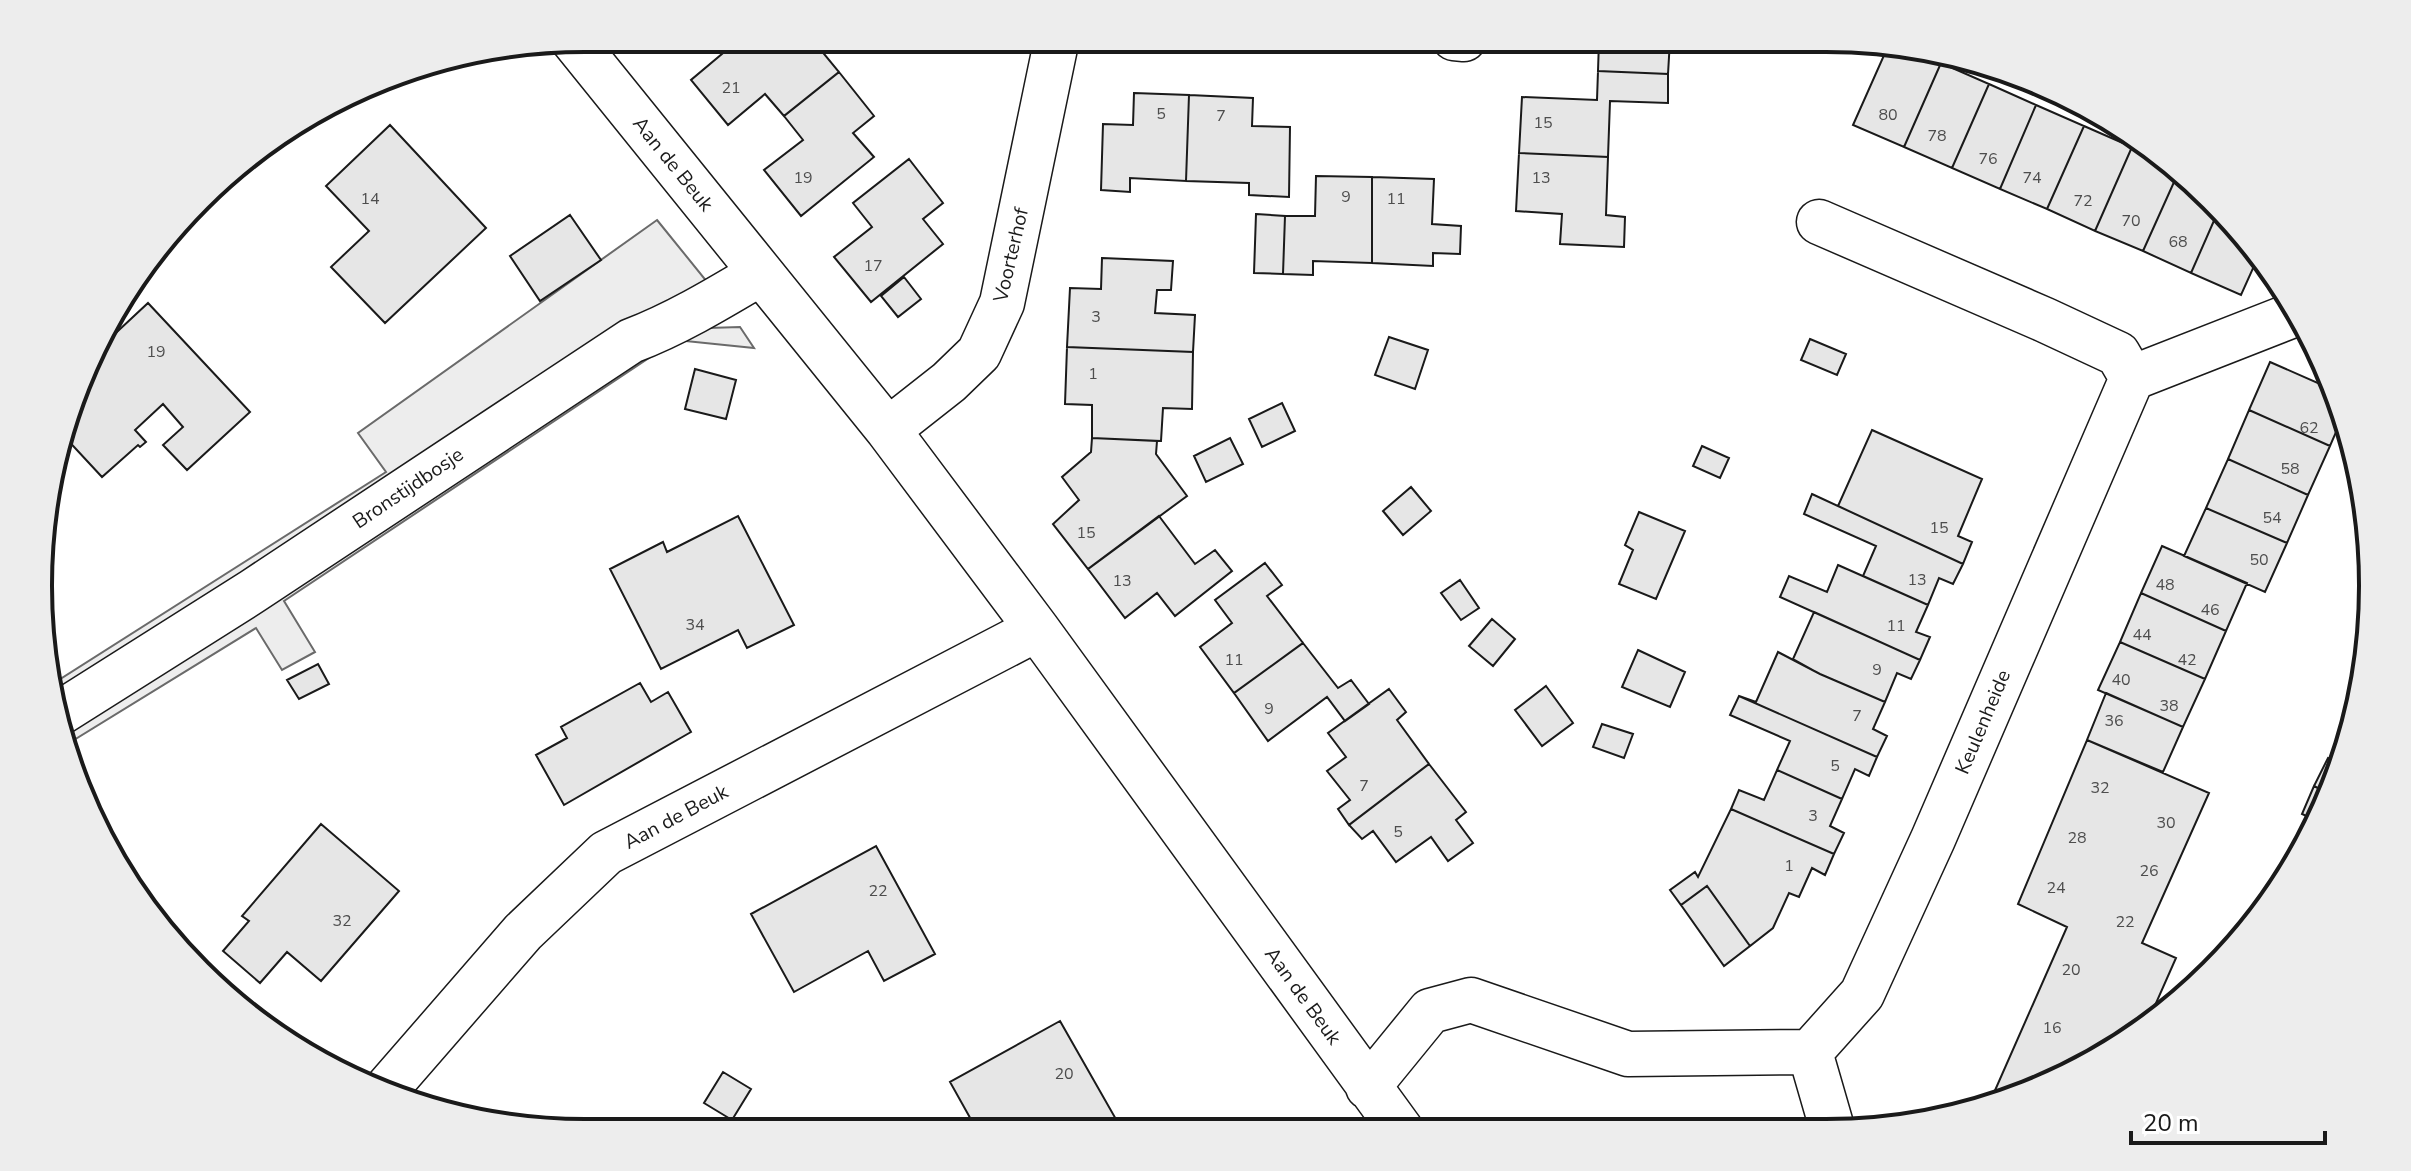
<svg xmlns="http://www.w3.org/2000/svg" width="2411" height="1171" font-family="'Nunito Sans',sans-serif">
	<rect width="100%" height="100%" fill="#fff"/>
	<path fill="#ededed" stroke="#6a6a6a" stroke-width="2" d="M657,220L708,283L55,698L51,685L386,472L358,433Z
		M740,327L754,348L676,340L284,601L315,652L282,670L256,628L69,743L64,728L650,344L708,328Z"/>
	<path fill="#e6e6e6" stroke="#1a1a1a" stroke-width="2" d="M741,38H777L783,45L792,38H811L839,72L784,116L765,94L728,125L691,80Z
		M1644,38L1670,40L1668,74L1598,71L1599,41L1556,39Z
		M1889,44L1901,45L1941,63L1904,147L1853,125Z
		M1941,63L1989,84L1952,168L1904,147Z
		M1598,71L1668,74V103L1610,101L1608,157L1519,153L1522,97L1597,100Z
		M839,72L874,116L853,133L874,157L801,216L764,170L803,140L784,116Z
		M1989,84L2036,105L2000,189L1952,168Z
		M1134,93L1189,95L1186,181L1130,178V192L1101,190L1103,124L1133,125Z
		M1189,95L1253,98L1252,126L1290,127L1289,197L1249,195V183L1186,181Z
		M2036,105L2084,126L2047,209L2000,189Z
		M390,125L486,228L385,323L331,267L369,231L326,186Z
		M2084,126L2132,147L2095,231L2047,209Z
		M2132,147L2171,164L2179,171L2143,251L2095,231Z
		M1519,153L1608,157L1606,215L1625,217L1624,247L1560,244L1562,214L1516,211Z
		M909,159L943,203L923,219L943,244L871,302L834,257L872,227L853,203Z
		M2179,171L2213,199L2220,207L2191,273L2143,251Z
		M1316,176L1372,177V263L1313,261V275L1283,274L1285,216H1315Z
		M1372,177L1434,179L1432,224L1461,226L1460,254L1433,253V266L1372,263Z
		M2220,207L2259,255L2241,295L2191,273Z
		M1256,214L1285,216L1283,274L1254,273Z
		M570,215L601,260L540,301L510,256Z
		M1102,258L1173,261L1171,290H1157L1155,313L1195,315L1193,352L1067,347L1070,288L1101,289Z
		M904,277L921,299L898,317L881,296Z
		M148,303L250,412L187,470L163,445L183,427L163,404L135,430L146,442L140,447L138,445L102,477L62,434L80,376L90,357Z
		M1389,337L1428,350L1415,389L1375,375Z
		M1810,339L1846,354L1837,375L1801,360Z
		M1067,347L1193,352L1192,409L1163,408L1161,441L1092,438V405L1065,404Z
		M2270,362L2336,391L2343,416L2330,446L2249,410Z
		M695,369L736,380L726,419L685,409Z
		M1282,403L1295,431L1262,447L1249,419Z
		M2249,410L2330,446L2308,495L2228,459Z
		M1872,430L1982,479L1958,536L1972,542L1963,564L1838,506Z
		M1092,438L1157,441L1156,454L1187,496L1088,569L1053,524L1079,500L1062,477L1091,452Z
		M1230,438L1243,464L1206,482L1194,456Z
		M1702,446L1729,458L1720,478L1693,466Z
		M2228,459L2308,495L2287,543L2206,508Z
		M1411,487L1431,511L1403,535L1383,511Z
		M1812,494L1963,564L1953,584L1939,578L1928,605L1863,576L1876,546L1804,514Z
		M2206,508L2287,543L2265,592L2184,556Z
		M1639,512L1685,531L1656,599L1619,584L1633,550L1625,545Z
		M738,516L794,625L747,648L738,630L661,669L610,569L663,542L667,552Z
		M1159,516L1195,564L1215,550L1232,571L1175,616L1157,593L1125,618L1088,569Z
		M2162,546L2247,583L2226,631L2141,593Z
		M1265,563L1282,585L1267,596L1303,643L1234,693L1200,647L1232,623L1215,600Z
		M1838,565L1928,605L1916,632L1930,637L1920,660L1780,597L1789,576L1827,592Z
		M1460,580L1479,608L1461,620L1441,593Z
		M2141,593L2226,631L2205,679L2120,642Z
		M1814,612L1920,660L1911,679L1897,673L1885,702L1820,674L1793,659Z
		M1492,619L1515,639L1493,666L1469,646Z
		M2120,642L2205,679L2183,727L2098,690Z
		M1303,643L1338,688L1351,680L1369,704L1345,721L1327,697L1268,741L1234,693Z
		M1638,650L1685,672L1670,707L1622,687Z
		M1778,652L1820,674L1885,702L1873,729L1887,736L1877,757L1739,696L1756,702Z
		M318,664L329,684L299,699L287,680Z
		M640,683L651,702L668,692L691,732L564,805L536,755L567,738L561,727Z
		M1546,686L1573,723L1542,746L1515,710Z
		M1389,689L1406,712L1397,720L1429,764L1349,825L1338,809L1350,800L1327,771L1346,757L1328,733Z
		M2359,689L2362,693L2354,721L2345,717Z
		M2106,693L2183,727L2163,772L2087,740Z
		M1739,696L1877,757L1869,776L1855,769L1842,799L1777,770L1790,741L1730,715Z
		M1602,724L1633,734L1624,758L1593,747Z
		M2087,740L2209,793L2142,943L2176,958L2145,1028L2035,1091L1989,1104L2067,927L2018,904Z
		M2328,758L2341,764L2331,795L2314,786Z
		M1429,764L1466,812L1456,820L1473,843L1448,861L1431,837L1396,862L1373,831L1362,839L1349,825Z
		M1777,770L1842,799L1830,826L1844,833L1834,854L1731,809L1739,790L1764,800Z
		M2314,786L2331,795L2317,821L2302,814Z
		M1731,809L1834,854L1825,875L1812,868L1799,897L1789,893L1773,928L1750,946L1707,886L1681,905L1670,890L1695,872L1698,877Z
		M321,824L399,891L321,981L287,952L260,983L223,951L249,921L242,916Z
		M876,846L935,954L884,981L868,951L794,992L751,914Z
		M1707,886L1750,946L1724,966L1681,905Z
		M1060,1021L1117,1121L1099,1131L978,1132L950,1082Z
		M723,1072L751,1089L732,1120L704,1103Z"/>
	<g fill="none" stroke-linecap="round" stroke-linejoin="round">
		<g stroke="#1a1a1a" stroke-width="47">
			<path id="minor" d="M1454,38L1464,39
				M573,40L888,430L1037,629L1401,1130
				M1819,222L2045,320L2118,354L2132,378
				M888,430L949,382L979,353L1002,303L1057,38
				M60,713L253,591L631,341C676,324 719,298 761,273
				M1810,1052L1832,1128
				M1368,1087L1430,1011L1471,1000L1628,1054L1810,1052L1862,994L1933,839L2132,378L2298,313
				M383,1093L523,932L606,853L1037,629"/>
		</g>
		<use href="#minor" stroke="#fff" stroke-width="44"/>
	</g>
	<g text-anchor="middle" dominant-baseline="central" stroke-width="6" stroke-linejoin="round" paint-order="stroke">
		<g font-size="16" fill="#4d4d4d">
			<text x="731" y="88">21</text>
			<text x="1161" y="114">5</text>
			<text x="1888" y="115">80</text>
			<text x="1221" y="116">7</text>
			<text x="1543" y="123">15</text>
			<text x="1937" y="136">78</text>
			<text x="1988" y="159">76</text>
			<text x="803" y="178">19</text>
			<text x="1541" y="178">13</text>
			<text x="2032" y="178">74</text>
			<text x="1346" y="197">9</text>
			<text x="370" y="199">14</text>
			<text x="1396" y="199">11</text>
			<text x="2083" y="201">72</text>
			<text x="2131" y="221">70</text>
			<text x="2178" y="242">68</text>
			<text x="873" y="266">17</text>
			<text x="1096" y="317">3</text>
			<text x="156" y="352">19</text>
			<text x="1093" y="374">1</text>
			<text x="2309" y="428">62</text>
			<text x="2290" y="469">58</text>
			<text x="2272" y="518">54</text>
			<text x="1939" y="528">15</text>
			<text x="1086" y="533">15</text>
			<text x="2259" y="560">50</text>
			<text x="1917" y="580">13</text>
			<text x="1122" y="581">13</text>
			<text x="2165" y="585">48</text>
			<text x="2210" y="610">46</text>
			<text x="695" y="625">34</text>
			<text x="1896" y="626">11</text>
			<text x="2142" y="635">44</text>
			<text x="1234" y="660">11</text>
			<text x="2187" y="660">42</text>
			<text x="1877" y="670">9</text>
			<text x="2121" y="680">40</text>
			<text x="2169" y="706">38</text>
			<text x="1269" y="709">9</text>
			<text x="1857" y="716">7</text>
			<text x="2114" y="721">36</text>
			<text x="1835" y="766">5</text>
			<text x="1364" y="786">7</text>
			<text x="2100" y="788">32</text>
			<text x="1813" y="816">3</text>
			<text x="2166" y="823">30</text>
			<text x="1398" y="832">5</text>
			<text x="2077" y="838">28</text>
			<text x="1789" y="866">1</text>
			<text x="2149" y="871">26</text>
			<text x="2056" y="888">24</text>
			<text x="878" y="891">22</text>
			<text x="342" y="921">32</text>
			<text x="2125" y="922">22</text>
			<text x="2071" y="970">20</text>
			<text x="2052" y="1028">16</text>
			<text x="1064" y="1074">20</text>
		</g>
		<g font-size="20" fill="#1a1a1a" stroke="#fff">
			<text transform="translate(673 164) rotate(51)">Aan de Beuk</text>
			<text transform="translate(1011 255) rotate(-77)">Voorterhof</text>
			<text transform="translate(408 488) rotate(-34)">Bronstijdbosje</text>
			<text transform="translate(1983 722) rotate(-67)">Keulenheide</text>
			<text transform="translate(676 817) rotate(-28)">Aan de Beuk</text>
			<text transform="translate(1303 996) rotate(54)">Aan de Beuk</text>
		</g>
	</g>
	<path d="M0 0H2411V1171H0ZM585 52H1826A533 533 0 0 1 2359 585V586A533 533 0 0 1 1826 1119H585A533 533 0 0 1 52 586V585A533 533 0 0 1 585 52Z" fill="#ededed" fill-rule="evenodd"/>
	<path fill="none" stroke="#1a1a1a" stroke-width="4" d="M585 52H1826A533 533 0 0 1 2359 585V586A533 533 0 0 1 1826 1119H585A533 533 0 0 1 52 586V585A533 533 0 0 1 585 52Z"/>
	<path d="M2131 1131v12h194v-12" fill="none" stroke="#1a1a1a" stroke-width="4"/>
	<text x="2143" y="1131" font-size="24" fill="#1a1a1a" stroke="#ffffff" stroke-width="6" paint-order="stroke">20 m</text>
</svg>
